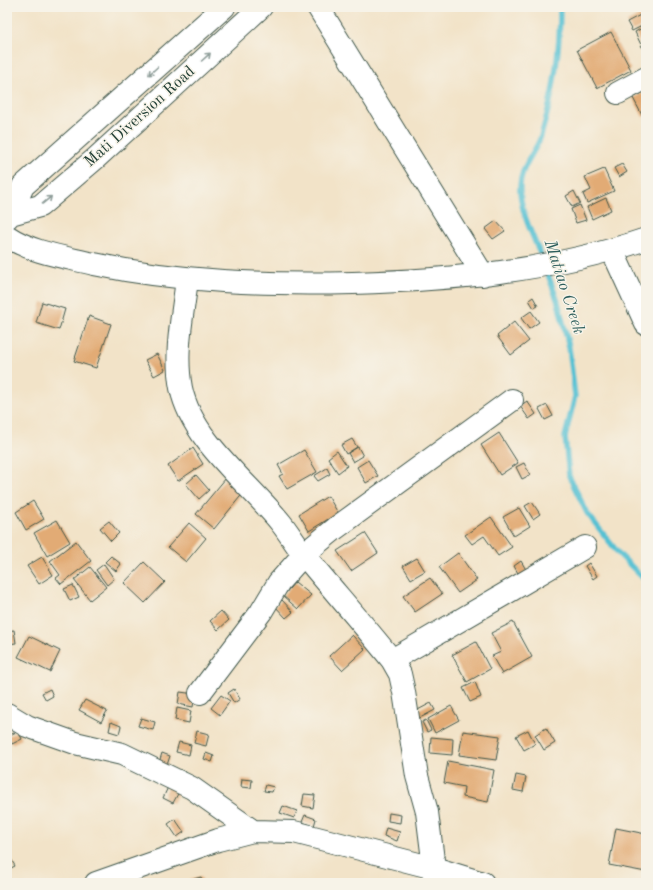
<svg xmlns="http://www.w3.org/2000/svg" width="653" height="890" font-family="'Old Standard TT',serif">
	<rect width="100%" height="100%" fill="#f7f3e8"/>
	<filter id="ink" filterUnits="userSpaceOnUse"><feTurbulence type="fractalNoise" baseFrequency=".025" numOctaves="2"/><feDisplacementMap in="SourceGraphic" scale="8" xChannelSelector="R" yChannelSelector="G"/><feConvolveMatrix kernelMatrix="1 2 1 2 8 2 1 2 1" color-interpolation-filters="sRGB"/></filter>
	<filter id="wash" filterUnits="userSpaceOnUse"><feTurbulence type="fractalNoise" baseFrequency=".012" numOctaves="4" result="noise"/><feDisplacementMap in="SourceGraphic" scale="16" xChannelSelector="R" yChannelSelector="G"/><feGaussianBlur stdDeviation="0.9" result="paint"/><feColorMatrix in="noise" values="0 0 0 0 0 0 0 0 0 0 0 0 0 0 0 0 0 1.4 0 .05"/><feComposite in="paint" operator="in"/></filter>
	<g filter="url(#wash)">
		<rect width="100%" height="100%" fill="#f2e3c8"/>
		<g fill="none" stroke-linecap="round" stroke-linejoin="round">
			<path stroke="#57c1d3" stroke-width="5.5" d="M543,261C534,238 522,216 520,192C518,168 535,154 541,136C554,94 560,50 560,7
				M546,269L558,302L569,347L575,396L565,437L569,476L587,513L619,554L646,581"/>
		</g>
		<g id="blocks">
			<path fill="#e2ab74" d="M646,12V24L632,31L627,22Z
				M646,26V48L643,49L635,32Z
				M611,32L631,70L597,88L577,50Z
				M646,91V115L643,117L633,98Z
				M622,164L627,172L619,177L614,168Z
				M604,169L614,191L587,203L583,194L591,190L585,177Z
				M574,191L580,203L572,207L566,196Z
				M606,198L611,210L592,219L587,207Z
				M580,205L586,220L576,223L571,209Z
				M496,221L505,231L493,239L485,229Z
				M533,297L538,306L534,308L529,300Z
				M42,302L65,309L59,330L36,323Z
				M531,311L539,322L529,329L521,318Z
				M89,316L111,324L96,368L74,361Z
				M514,322L529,341L511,355L497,336Z
				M157,354L165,370L154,376L145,360Z
				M527,401L536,414L529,419L520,406Z
				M547,405L553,416L545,420L539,409Z
				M499,433L518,463L500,475L481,445Z
				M352,439L357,447L346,454L341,445Z
				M358,447L363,456L353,462L348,453Z
				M193,448L203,464L178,481L168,466Z
				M304,450L317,472L287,489L279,476L283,474L278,465Z
				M337,451L347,466L338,473L328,458Z
				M368,460L378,476L366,483L357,467Z
				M524,463L530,475L522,479L516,467Z
				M327,468L330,474L318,481L314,476Z
				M196,475L209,490L199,499L186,484Z
				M226,478L244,492L214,529L196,514Z
				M328,496L338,513L309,531L299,514Z
				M33,501L44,519L26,530L16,512Z
				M532,502L540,514L533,519L525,506Z
				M519,508L530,526L514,536L503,517Z
				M491,517L512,547L498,556L484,536L472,544L465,535Z
				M57,520L70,542L47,556L34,533Z
				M109,521L119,533L111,541L100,528Z
				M189,523L206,538L186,562L168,547Z
				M365,533L378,553L351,571L337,551Z
				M76,541L91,561L61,584L56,578L60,575L50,561Z
				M458,553L477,580L458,593L439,567Z
				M111,556L121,564L116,571L105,562Z
				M42,557L53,575L39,584L27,566Z
				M417,558L425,571L411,579L403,566Z
				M521,561L528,573L520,577L514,566Z
				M144,562L165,582L145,603L124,583Z
				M589,563L597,576L593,579L585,566Z
				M104,564L114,579L107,585L96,570Z
				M90,567L106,587L90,600L74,580Z
				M430,578L442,594L415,612L403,596Z
				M295,582L311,595L298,609L283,596Z
				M73,585L79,597L70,601L64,589Z
				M282,600L293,612L286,618L275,606Z
				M221,611L229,620L218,630L210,621Z
				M513,622L532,657L502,674L492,656L501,652L491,633Z
				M14,630L16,643L7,644V631Z
				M352,635L365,649L342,670L329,656Z
				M29,636L60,651L50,672L18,657Z
				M476,642L490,669L467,682L452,655Z
				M475,682L481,697L470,702L463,688Z
				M50,689L53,696L46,700L42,693Z
				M234,689L240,699L234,703L228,693Z
				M180,692L195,694L193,707L178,704Z
				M221,695L230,701L220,715L211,708Z
				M85,700L107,711L101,722L79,710Z
				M431,703L435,710L418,719L414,712Z
				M451,706L459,720L435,733L428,719Z
				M177,708L191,711L189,723L175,720Z
				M141,718L155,722L153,730L138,726Z
				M426,720L431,730L427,732L422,722Z
				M111,722L121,726L119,734L109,731Z
				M546,728L555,743L544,750L535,735Z
				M528,730L535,744L524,750L516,736Z
				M18,731L22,739L12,744L8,736Z
				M197,731L209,734L206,746L194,743Z
				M463,731L500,736L496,760L459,755Z
				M431,737L453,739L452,755L430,753Z
				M179,742L191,745L189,755L176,752Z
				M162,753L170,756L166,768L158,766Z
				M206,753L214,756L212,762L204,759Z
				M448,761L494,770L488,802L463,797L464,787L444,783Z
				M516,775L526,777L523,792L513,790Z
				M242,779L252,780L251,788L241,787Z
				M169,785L180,790L173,803L163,798Z
				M266,785L274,787L272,792L264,791Z
				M304,794L315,795L313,808L302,806Z
				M283,806L297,811L294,818L280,813Z
				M389,813L401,815L400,823L388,821Z
				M305,815L316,819L314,826L302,822Z
				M175,819L184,832L177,837L168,824Z
				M386,828L400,832L397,841L384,836Z
				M616,828L646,834V872L609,865Z
				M7,852L15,866L7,870Z
				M201,877L203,883H179Z"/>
		</g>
	</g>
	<g filter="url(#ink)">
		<use href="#blocks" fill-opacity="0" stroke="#3f564a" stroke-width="1"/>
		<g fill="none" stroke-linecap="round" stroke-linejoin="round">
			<g stroke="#3f564a" stroke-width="24">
				<path id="minor" d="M318,7L483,275
					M618,93L646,78
					M7,236C32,253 65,257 94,264C179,282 266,285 353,283C452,280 552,271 646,239
					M612,250L646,324
					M187,279C183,314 174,352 181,388C192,441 248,482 281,523C289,533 296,545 304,555C333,590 363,624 392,660L400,674L404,692L417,776L427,812L434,868L483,883
					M392,660L585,547
					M200,693L261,612L279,582L304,554L336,528L512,400
					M7,714L27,726L75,743L122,754L192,788L253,831
					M96,883L218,840L253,831L294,832L434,868"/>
			</g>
			<g stroke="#3f564a" stroke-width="24">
				<path id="highway" d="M11,214L23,186L224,7
					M7,218L11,214L40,206L95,159L261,7"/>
			</g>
			<use href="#minor" stroke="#fff" stroke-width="22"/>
			<use href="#highway" stroke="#fff" stroke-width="22"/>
		</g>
		<defs><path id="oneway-shaft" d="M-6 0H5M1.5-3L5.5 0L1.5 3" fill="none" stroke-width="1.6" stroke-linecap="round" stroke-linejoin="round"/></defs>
		<g stroke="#8f9e9a">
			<use href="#oneway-shaft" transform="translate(206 57) rotate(-42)"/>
			<use href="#oneway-shaft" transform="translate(153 71) rotate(138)"/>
			<use href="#oneway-shaft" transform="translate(47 200) rotate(-40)"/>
		</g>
	</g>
	<g text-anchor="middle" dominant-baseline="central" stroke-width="3" stroke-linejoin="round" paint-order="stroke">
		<g font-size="16" fill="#1f3d34" stroke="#f7f3e8">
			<text transform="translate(140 117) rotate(-42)">Mati Diversion Road</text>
		</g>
		<g font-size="17" font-style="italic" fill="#2d5e5c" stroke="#f7f3e8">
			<text transform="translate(564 287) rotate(72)">Matiao Creek</text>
		</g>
	</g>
	<rect width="653" height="890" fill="none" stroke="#f7f3e8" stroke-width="24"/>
</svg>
